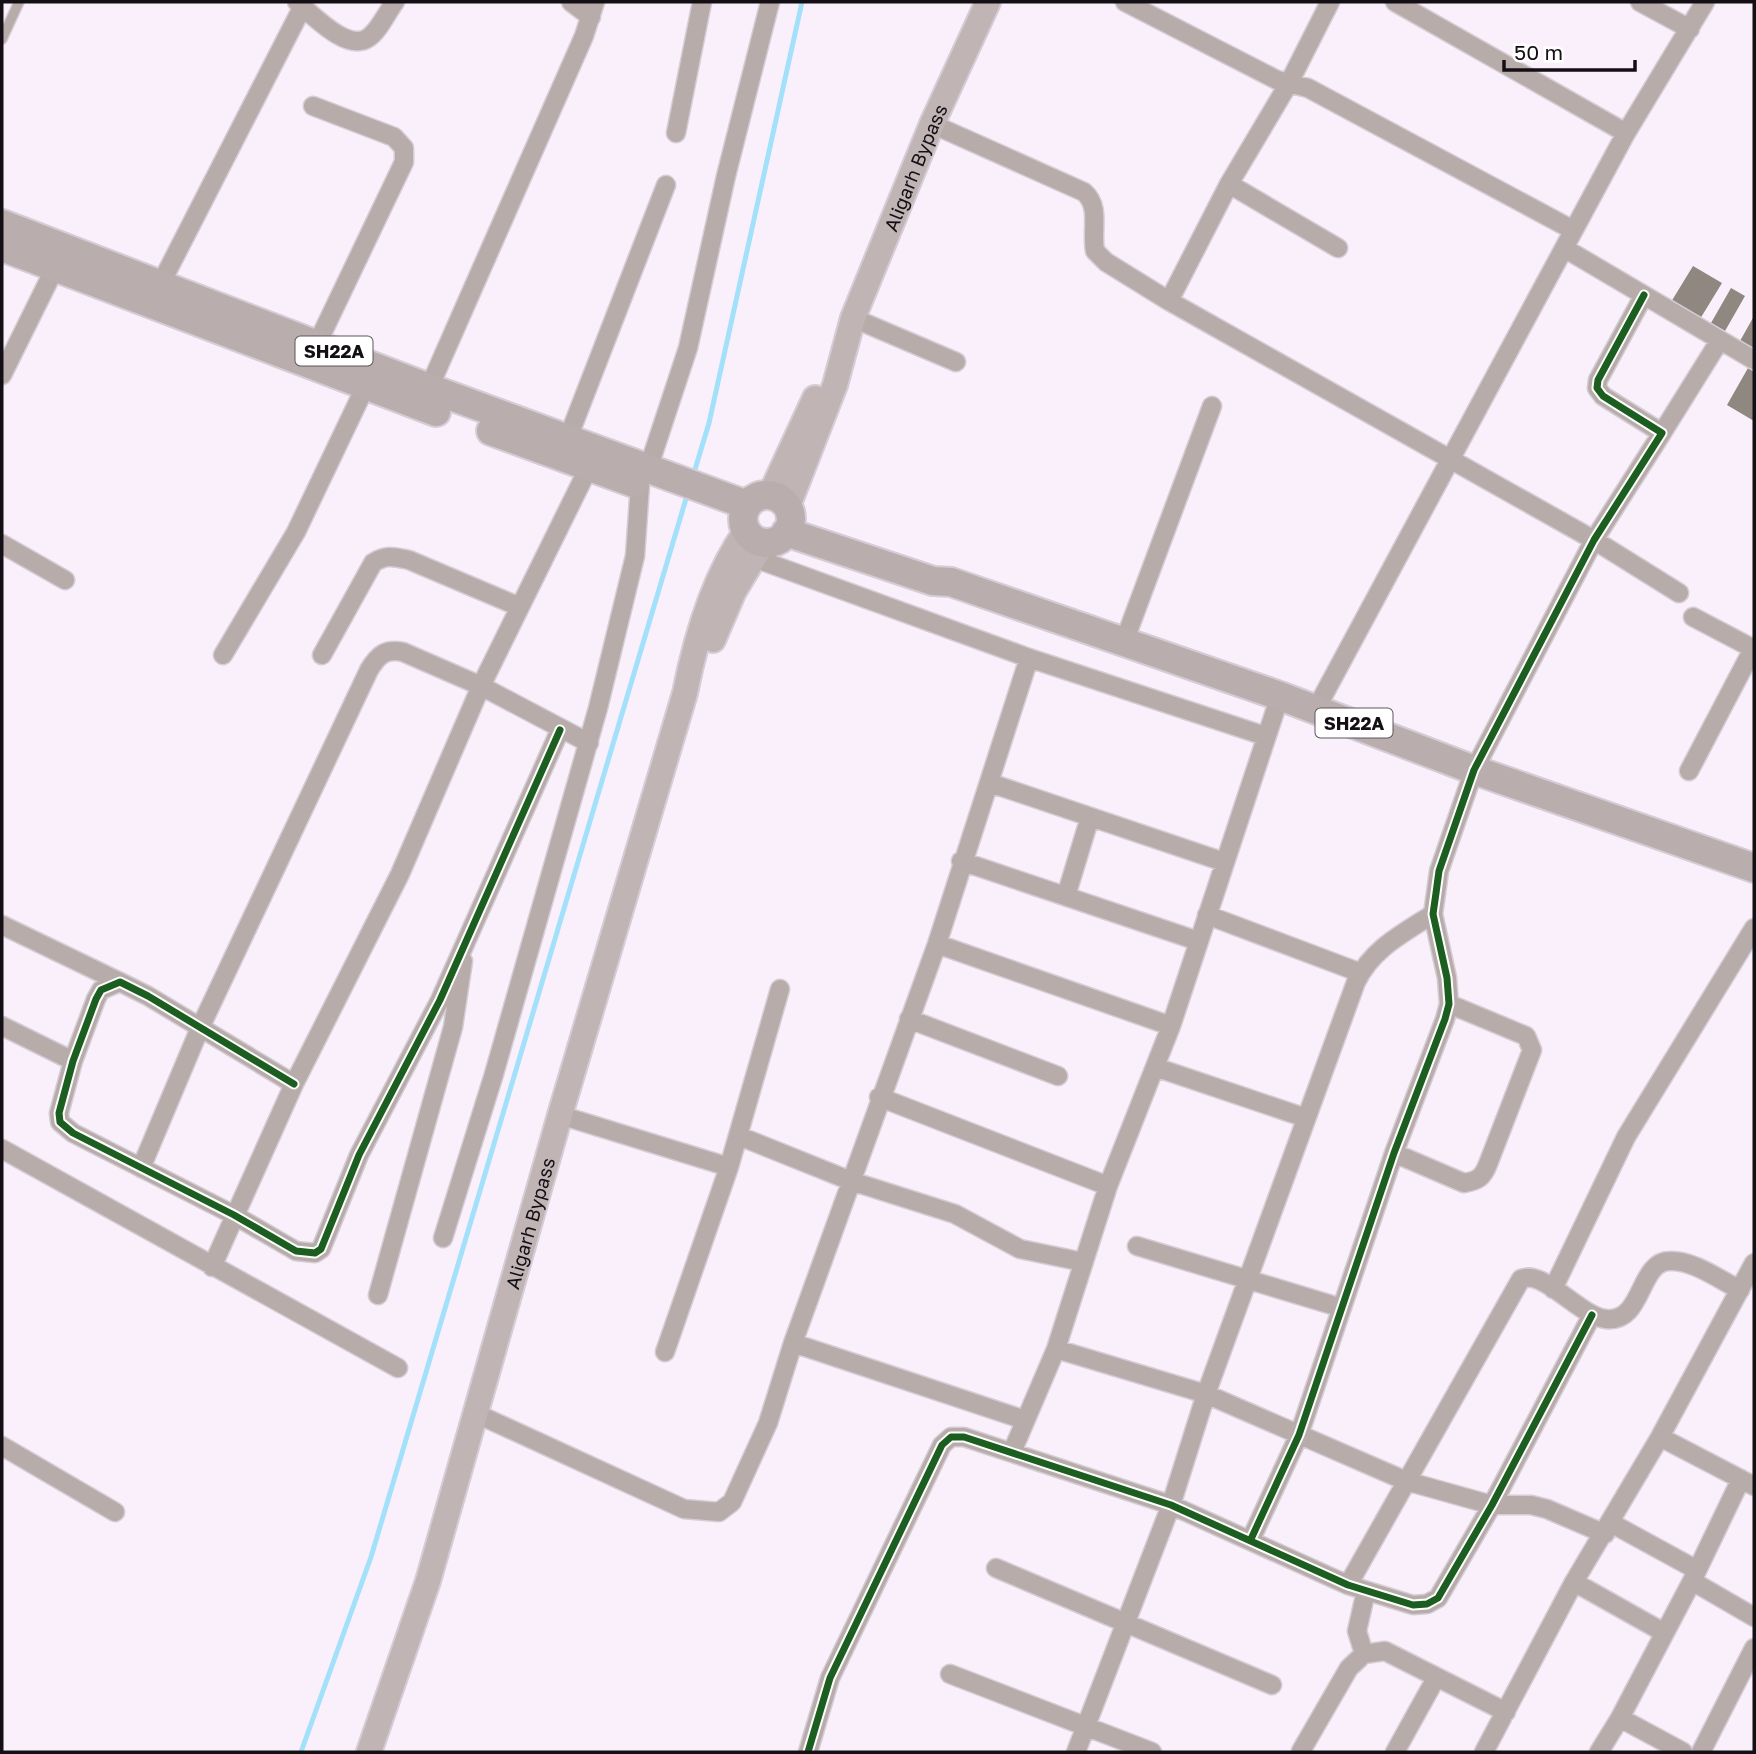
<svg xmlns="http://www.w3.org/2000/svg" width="1756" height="1754" font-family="'Golos Text',sans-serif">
	<rect width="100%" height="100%" fill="#faf0fb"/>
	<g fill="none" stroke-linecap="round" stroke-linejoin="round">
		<path stroke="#a3e1fa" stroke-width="5" d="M693,476L709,423L802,2
			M301,1752L371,1557L688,492"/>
	</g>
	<path fill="#908780" d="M1693,266L1722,283L1700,319L1671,302Z
		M1731,288L1745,296L1725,331L1711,323Z
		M1754,316V349L1740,341Z
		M1748,368L1754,372V421L1727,405Z"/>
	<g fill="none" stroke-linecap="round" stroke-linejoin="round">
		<g stroke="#d4cdd5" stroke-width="12">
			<path id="service" d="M2,39L19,2"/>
		</g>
		<g stroke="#d4cdd5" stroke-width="21">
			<path id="minor" d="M297,2C313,15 347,52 368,38C379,31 387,12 395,2
				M571,2L591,17
				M1125,2L1277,80L1308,88L1573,230
				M1395,2L1626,133
				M1640,2L1690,29
				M313,106L394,137L404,148V162L317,344
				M932,124L1084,192C1101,207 1091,230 1095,251L1106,262L1169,301L1594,540L1679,593
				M676,133L702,2
				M1229,184L1338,248
				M1564,248L1754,360
				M156,293L303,6
				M1169,301L1229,184L1289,83L1330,2
				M853,318L956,362
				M2,375L55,268
				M429,388L584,36L595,2
				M1662,433L1720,340
				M568,438L666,185
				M648,469L688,348L726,176L770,2
				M2,544L65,580
				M754,558L1029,658L1265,736
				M1693,617L1754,649
				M1124,642L1212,406
				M223,655L296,532L370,377
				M322,655L373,563C386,554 395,557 409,560L520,607
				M1316,709L1626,133L1705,2
				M1689,771L1754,647
				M990,783L1224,862
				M961,861L1198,941
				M1066,896L1090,817
				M1207,915L1361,973
				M2,925L120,982
				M937,944L1171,1026
				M909,1019L1058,1076
				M2,1026L73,1061
				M1155,1067L1306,1118
				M294,1084L148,996L120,982L101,990L96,999L73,1061L59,1113L60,1122L73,1133L234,1215L296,1251L315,1253L321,1249L359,1155L440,1000L560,730
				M879,1097L1108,1186
				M560,1115L729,1167
				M739,1136L851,1181L955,1214L1020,1249L1083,1262
				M2,1149L398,1368
				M1394,1153L1464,1183C1478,1181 1483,1177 1488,1164L1532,1050L1526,1036L1449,1004
				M141,1168L200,1028L369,670C378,655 386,648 403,652L481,686L589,743
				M443,1238L494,1074L598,708L635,556L640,485
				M1137,1246L1342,1308
				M212,1267L294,1084L400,874L481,686L589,467
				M1553,1289L1626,1137L1754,928
				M378,1295L453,1027L463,961
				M793,1343L1025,1420
				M1056,1349L1108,1186L1171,1026L1280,696
				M665,1352L729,1167L780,989
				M475,1413L684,1509L719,1512L732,1502L768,1423L793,1343L937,944L1029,658
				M1660,1437L1754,1486
				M2,1446L115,1512
				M1012,1452L1056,1349L1206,1394L1406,1481L1492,1505H1531L1547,1509L1605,1534
				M1611,1523L1697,1570
				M1251,1539L1299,1435L1394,1153L1445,1019L1449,1004L1447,978L1433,914L1436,893L1439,871L1474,770L1594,540L1662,433L1603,396L1597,388L1598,380L1644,295
				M996,1568L1272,1685
				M1692,1581L1754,1617
				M1574,1582L1663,1632
				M1348,1585L1521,1279C1544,1269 1579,1316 1606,1319C1644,1323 1638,1261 1670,1261C1693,1260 1720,1280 1740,1290
				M1366,1591L1357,1631L1364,1654L1385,1651L1506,1712
				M950,1674L1152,1752
				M1620,1718L1683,1752
				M1301,1751L1349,1668L1364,1654
				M808,1752L830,1678L942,1445L951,1437H964L1171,1505L1348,1585L1413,1605L1427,1604L1438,1598L1492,1505L1592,1315
				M1076,1752L1171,1505L1206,1394L1356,982C1372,949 1402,934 1433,914
				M1395,1752L1436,1678
				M1484,1752L1574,1582L1660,1437L1754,1263
				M1599,1752L1620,1718L1692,1581L1741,1479
				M1701,1752L1754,1648"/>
		</g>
		<g stroke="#d4cdd5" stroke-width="28">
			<g id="secondary">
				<path d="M770,495L815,398"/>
				<path id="s1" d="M788,506L835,385L853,318L932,124L988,2"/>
				<path d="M713,640L734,591L763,543"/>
				<path id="s2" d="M369,1752L428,1581L560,1115L685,693C696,637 713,578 746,531"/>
			</g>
		</g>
		<g stroke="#d4cdd5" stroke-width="32">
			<path id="primary" d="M2,224L429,388L747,505
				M2,247L436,412
				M491,431L634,483
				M743 519a24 24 0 1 1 48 0a24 24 0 1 1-48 0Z
				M786,532L933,581L951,582L1280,696L1474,770L1754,868"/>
		</g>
		<use href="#service" stroke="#b7aca9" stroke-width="9"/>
		<use href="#minor" stroke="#b7aca9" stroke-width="18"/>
		<use href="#secondary" stroke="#c0b4b5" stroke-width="24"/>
		<use href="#primary" stroke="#baadae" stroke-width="28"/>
		<g stroke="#fff" stroke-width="11">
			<path id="cycleway" d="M294,1084L148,996L120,982L101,990L96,999L73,1061L59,1113L60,1122L73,1133L234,1215L296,1251L315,1253L321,1249L359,1155L440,1000L560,730
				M1251,1539L1299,1435L1394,1153L1445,1019L1449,1004L1447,978L1433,914L1436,893L1439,871L1474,770L1594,540L1662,433L1603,396L1597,388L1598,380L1644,295
				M808,1752L830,1678L942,1445L951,1437H964L1171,1505L1348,1585L1413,1605L1427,1604L1438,1598L1492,1505L1592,1315"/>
		</g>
		<use href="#cycleway" stroke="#1b5e20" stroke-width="7"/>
	</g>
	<g text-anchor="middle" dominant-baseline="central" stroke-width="7" stroke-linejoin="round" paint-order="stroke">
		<g fill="#fff" stroke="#5a575b" stroke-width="2">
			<rect x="295.5" y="336.5" width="77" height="29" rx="5"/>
			<rect x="1315.5" y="708.5" width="77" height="29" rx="5"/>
		</g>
		<g font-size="18" font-weight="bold" fill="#140f15">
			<text x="334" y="351">SH22A</text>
			<text x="1354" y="723">SH22A</text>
		</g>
		<g font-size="19" fill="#140f15" stroke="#fff">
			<text stroke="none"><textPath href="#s1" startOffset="362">Aligarh Bypass</textPath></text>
			<text stroke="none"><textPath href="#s2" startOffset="553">Aligarh Bypass</textPath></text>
		</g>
	</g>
	<rect width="1756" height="1754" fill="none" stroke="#140f15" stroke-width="7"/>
	<path d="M1504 60v10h131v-10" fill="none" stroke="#140f15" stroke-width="3.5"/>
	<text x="1514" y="60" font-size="21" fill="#140f15" stroke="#ffffff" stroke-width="5" paint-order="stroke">50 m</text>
</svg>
